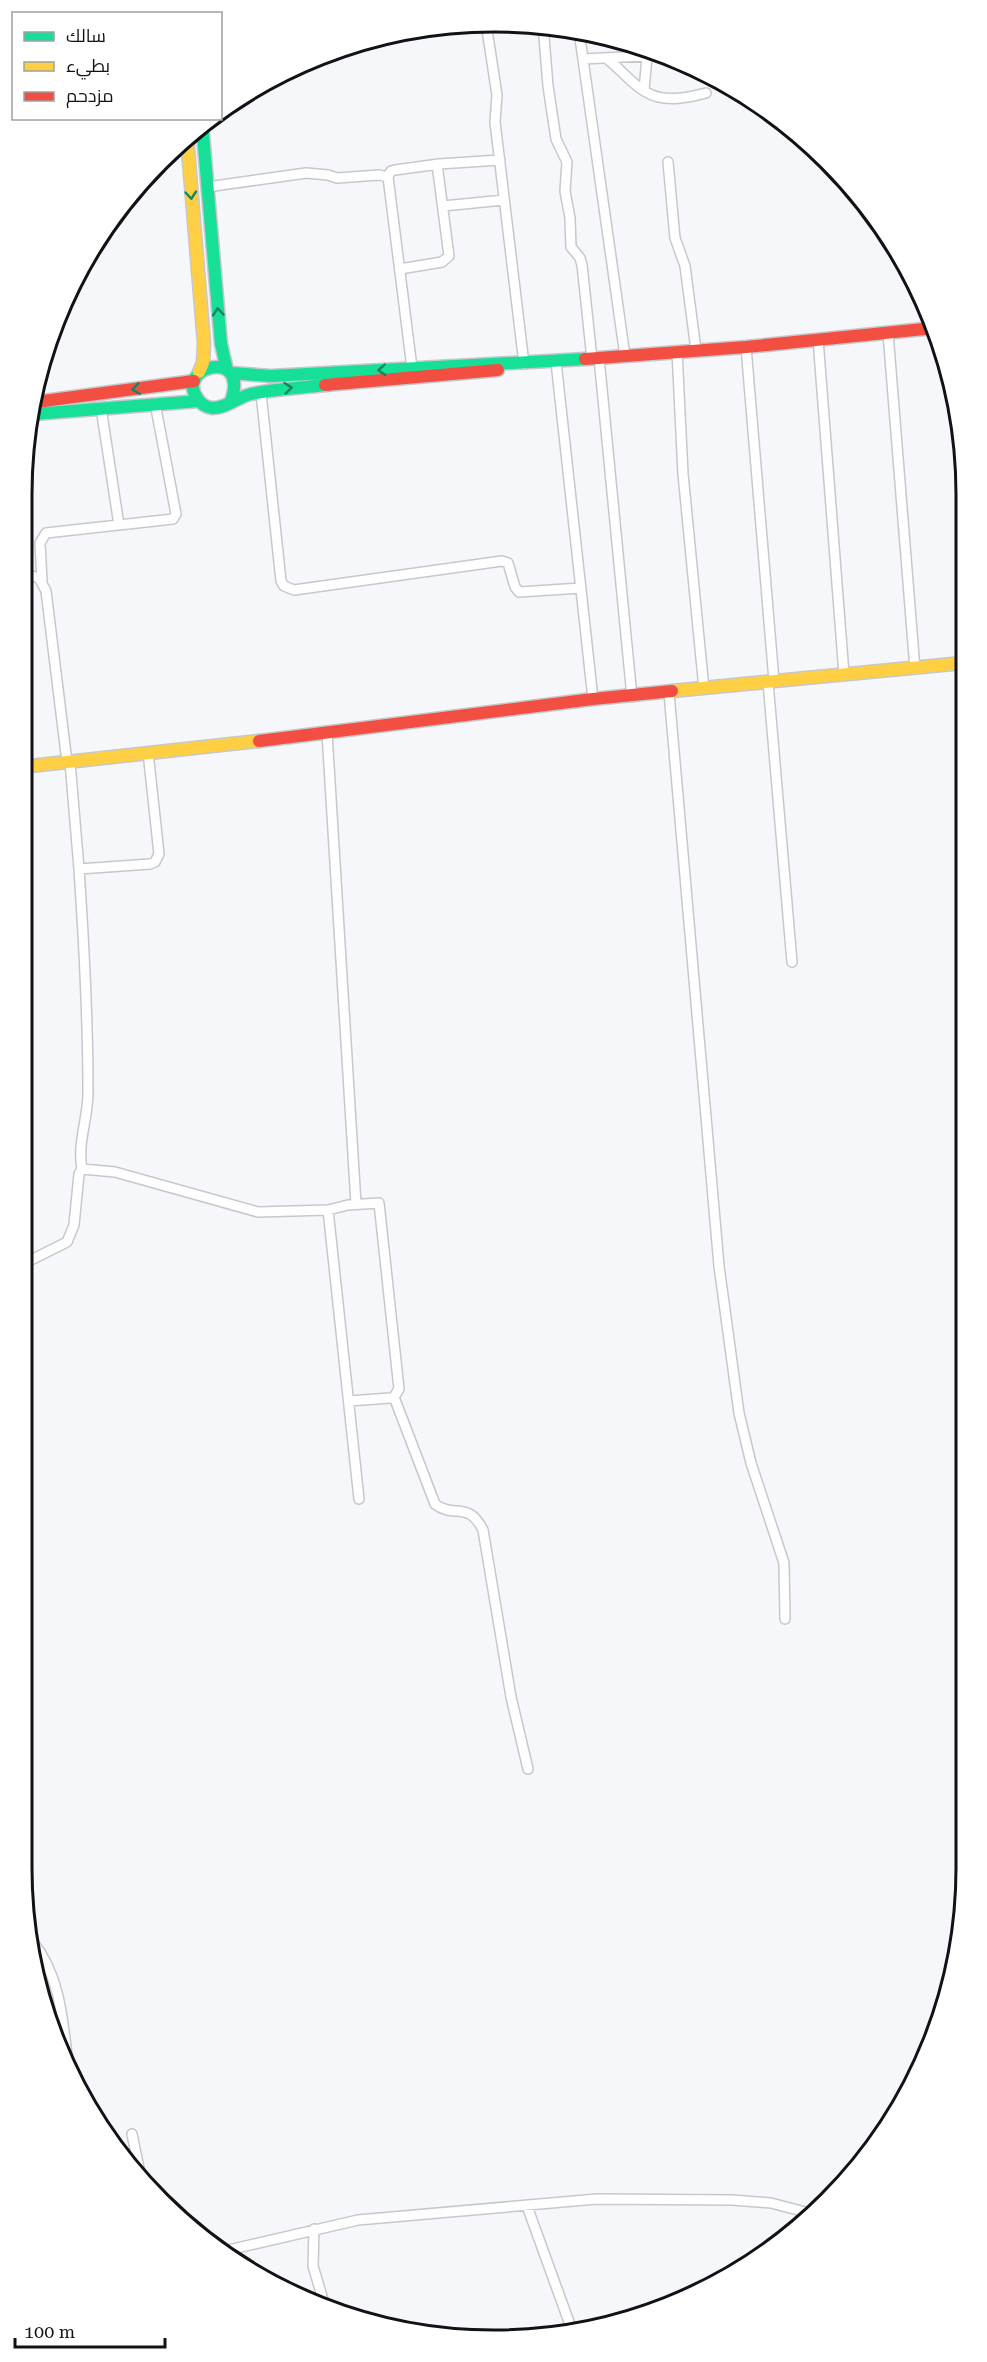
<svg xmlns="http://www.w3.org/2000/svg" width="987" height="2362" font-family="'Roboto Serif',Cairo,serif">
	<rect width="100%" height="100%" fill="#f6f7fb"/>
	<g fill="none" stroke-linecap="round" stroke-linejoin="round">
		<g stroke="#c7c8cc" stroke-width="12">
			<path id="street" d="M486,23L497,95L495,122L524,364
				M543,25L548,86L556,139L567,162L565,191L570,218L571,247L580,258L582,265L592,359
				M579,31L625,356
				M606,58C620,68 631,84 646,92C664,103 687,98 706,93
				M583,59L663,55
				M644,90L647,56
				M668,162L675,238L685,266L696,350
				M207,187L306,173L328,175L337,178L379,175L388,177
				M443,206L504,200
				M400,269L442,262L449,256L437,164
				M888,333L915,669
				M818,339L844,674
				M746,347L774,681
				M677,351L683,474L704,689
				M599,358L632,697
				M556,362L593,699
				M412,368L388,177L391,171L395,170L439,164L500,160
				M261,393L281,581L284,586L294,590L502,561L508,563L515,587L519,592L581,588
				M101,408L119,525
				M21,573L39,578L46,591L67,762
				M42,581L40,543L46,533L173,519L176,514L155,403
				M768,682L792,962
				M669,693L719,1266L739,1413L751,1463L784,1563L785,1619
				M327,733L356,1204
				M70,762L79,869L150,864L155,862L159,854L148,752
				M79,869C84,943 88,1018 88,1093C88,1119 77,1143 82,1169
				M21,1265L67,1242L74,1225L79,1174L82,1169L115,1172L258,1212L328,1210
				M394,1397L435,1504C454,1519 468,1500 483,1530L511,1697L528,1769
				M349,1401L390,1398L394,1397L399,1389L379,1203L348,1205L328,1210L359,1499
				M33,1942C62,1978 63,2027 69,2071
				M132,2134L142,2183
				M527,2206L573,2333
				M314,2229L313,2266L324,2303
				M224,2251L358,2220L597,2199L732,2200L771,2203L809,2213"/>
		</g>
		<g stroke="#c7c8cc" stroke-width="15">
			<path id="fast" d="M202,123L221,344L227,370
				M231,373L271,376L585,359
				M231,401C250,347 175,366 197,398C200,403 206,407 212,408C225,409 238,397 251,394C275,389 300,388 325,385
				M34,414L199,401"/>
		</g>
		<g stroke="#c7c8cc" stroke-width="15">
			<path id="slow" d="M187,137L204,343L203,363L199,372
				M672,691L963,663
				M21,767L259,741"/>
		</g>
		<g stroke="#c7c8cc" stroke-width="15">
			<path id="jam" d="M585,359L746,347L934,328
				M325,385L498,370
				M36,402L194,381
				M259,741L593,699L672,691"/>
		</g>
		<use href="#street" stroke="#fefefe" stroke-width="9"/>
		<use href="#fast" stroke="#16e098" stroke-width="12"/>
		<use href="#slow" stroke="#ffcf43" stroke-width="12"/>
		<use href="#jam" stroke="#f24e42" stroke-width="12"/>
	</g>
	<defs><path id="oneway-chevron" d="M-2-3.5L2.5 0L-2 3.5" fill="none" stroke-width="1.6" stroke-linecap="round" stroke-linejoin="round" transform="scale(1.5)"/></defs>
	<g stroke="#14835e">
		<use href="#oneway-chevron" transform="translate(191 195) rotate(85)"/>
		<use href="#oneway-chevron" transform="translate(218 312) rotate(-95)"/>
		<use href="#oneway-chevron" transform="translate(382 370) rotate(176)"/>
		<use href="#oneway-chevron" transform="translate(288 388) rotate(-6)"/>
		<use href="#oneway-chevron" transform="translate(136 389) rotate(172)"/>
	</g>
	<path d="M0 0H987V2362H0ZM494 32H494A462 462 0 0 1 956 494V1868A462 462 0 0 1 494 2330H494A462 462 0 0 1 32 1868V494A462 462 0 0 1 494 32Z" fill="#fff" fill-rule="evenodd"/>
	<path fill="none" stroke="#111216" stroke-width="3" d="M494 32H494A462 462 0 0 1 956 494V1868A462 462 0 0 1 494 2330H494A462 462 0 0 1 32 1868V494A462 462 0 0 1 494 32Z"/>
	<rect x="12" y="12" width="210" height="108" fill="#ffffff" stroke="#a0a0a2" stroke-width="1.5"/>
	<rect x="24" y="32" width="30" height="9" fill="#16e098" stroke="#a0a0a2" stroke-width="1.5"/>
	<text x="66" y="42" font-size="18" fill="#111216">سالك</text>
	<rect x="24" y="62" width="30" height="9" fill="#ffcf43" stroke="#a0a0a2" stroke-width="1.5"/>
	<text x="66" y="72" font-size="18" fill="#111216">بطيء</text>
	<rect x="24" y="92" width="30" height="9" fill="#f24e42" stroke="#a0a0a2" stroke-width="1.5"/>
	<text x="66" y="102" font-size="18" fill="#111216">مزدحم</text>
	<path d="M15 2338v9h150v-9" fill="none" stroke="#111216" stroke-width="3"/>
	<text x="24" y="2338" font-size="18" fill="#111216" stroke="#ffffff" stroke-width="4.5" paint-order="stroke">100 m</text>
</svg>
